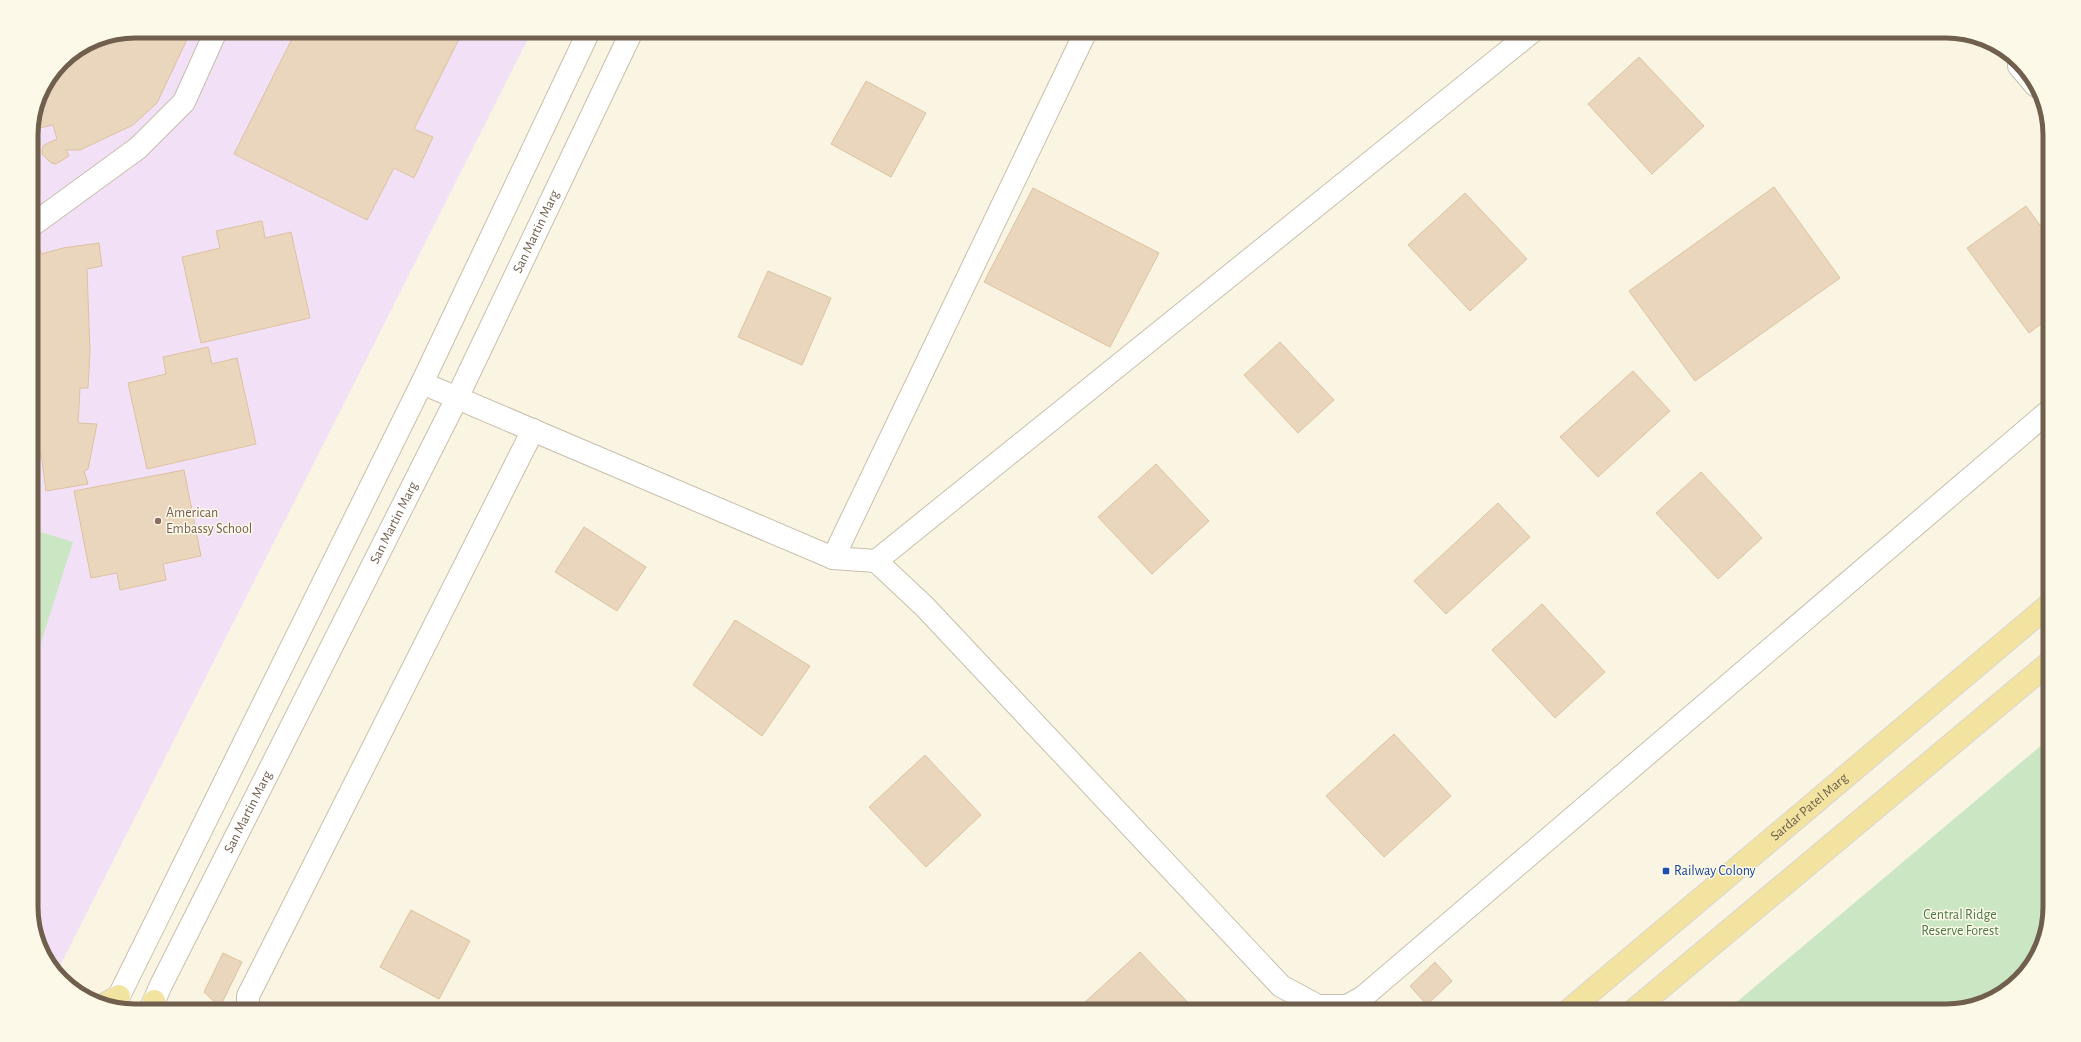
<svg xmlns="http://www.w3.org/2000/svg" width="2081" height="1042" font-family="'Alegreya Sans',sans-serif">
	<rect width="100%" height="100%" fill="#faf5e3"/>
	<path fill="#f2e0f6" d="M135,31H532L57,972L49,965L31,914V128L39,95L62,61L95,39Z"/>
	<path fill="#cbe6c3" d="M31,529L73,542L31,674Z
		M2050,738V907L2039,953L2004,994L1947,1011H1726Z"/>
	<path fill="#ead6bc" stroke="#ddc2a0" d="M135,31H191L157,103L133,125L80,150H66L69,156L56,164L51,163L42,154V149L44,145L57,139L53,125L31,130L39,95L62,61L95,39Z
		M296,31H463L414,129L433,137L414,178L394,168L367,220L234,154Z
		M1639,57L1704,126L1652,174L1588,104Z
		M866,81L926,113L891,177L831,144Z
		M1774,187L1840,278L1695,381L1629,291Z
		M1033,188L1159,253L1110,347L984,282Z
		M1465,193L1527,259L1470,311L1408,245Z
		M2026,206L2050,239V317L2029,333L1967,248Z
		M262,221L265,238L291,232L310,318L201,343L182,257L220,248L216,231Z
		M99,243L102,266L87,269L90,352L88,388H80L78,423L97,424L88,469L84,471L88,484L46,491L42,460L37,444L31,436V247L39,245L41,254L63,248Z
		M768,271L831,298L802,365L738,337Z
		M1280,342L1334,400L1298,433L1244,375Z
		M208,347L212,364L237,358L256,444L147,469L128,383L166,374L163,357Z
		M1633,371L1670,411L1598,477L1560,437Z
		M1156,464L1209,521L1152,574L1098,517Z
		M184,470L201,556L163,564L166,580L120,590L117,573L91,578L74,491Z
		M1701,472L1762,538L1718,579L1656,513Z
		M1498,503L1530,537L1446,614L1414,581Z
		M584,527L646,567L617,611L555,572Z
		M1542,604L1605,672L1555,718L1492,650Z
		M735,620L810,666L762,736L693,685Z
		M1394,734L1451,796L1384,857L1326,796Z
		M925,755L981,815L926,867L869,807Z
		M411,910L470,941L439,999L380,967Z
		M1140,952L1196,1011H1091L1084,1003Z
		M223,953L242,962L220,1007L204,992Z
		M1435,962L1452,981L1427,1005L1410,986Z"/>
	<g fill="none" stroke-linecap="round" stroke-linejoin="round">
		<g stroke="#c9beab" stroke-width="24">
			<g id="minor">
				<path d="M2019,66L2036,86"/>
				<path d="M31,226L138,148L184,102L216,31"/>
				<path d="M422,383L833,558L876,561L1533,31"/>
				<path d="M833,558L1086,31"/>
				<path d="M876,561L925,607L1281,986L1318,1006H1347L1363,997L2050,410"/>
				<path d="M114,1006L422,383L589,31"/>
				<path id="s1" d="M150,1011L160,987L457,398L632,31"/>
				<path d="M248,1011V996L533,430"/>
			</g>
		</g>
		<g stroke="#dad5d0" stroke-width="24">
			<g id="major">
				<path d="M154,1001L157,1011"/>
				<path d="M105,1004L119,996"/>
				<path id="s2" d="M1568,1011L2050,604"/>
				<path d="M1633,1011L2050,662"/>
			</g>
		</g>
		<use href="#minor" stroke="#fff" stroke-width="22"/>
		<use href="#major" stroke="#f3e3a1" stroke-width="22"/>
	</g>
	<circle fill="#8d6e63" stroke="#fdf9e9" stroke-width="1.5" cx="158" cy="521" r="4"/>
	<rect fill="#1a4fb4" stroke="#fdf9e9" stroke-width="1.5" x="1662" y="867" width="8" height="8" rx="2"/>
	<g text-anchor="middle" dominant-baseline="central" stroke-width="3" stroke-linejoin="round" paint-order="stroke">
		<g font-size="14" fill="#6f5f4c" stroke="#fdf9e9">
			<text stroke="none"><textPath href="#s1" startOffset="870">San Martin Marg</textPath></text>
			<text stroke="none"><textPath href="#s1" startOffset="546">San Martin Marg</textPath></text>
			<text stroke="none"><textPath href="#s2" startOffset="316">Sardar Patel Marg</textPath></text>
			<text stroke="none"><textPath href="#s1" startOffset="222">San Martin Marg</textPath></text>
		</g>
		<g font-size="14" fill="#785e54" stroke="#fdf9e9" text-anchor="start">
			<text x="166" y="513">American<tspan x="166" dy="16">Embassy School</tspan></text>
		</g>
		<g font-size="14" fill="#164399" stroke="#fdf9e9" text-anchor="start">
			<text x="1674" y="871">Railway Colony</text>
		</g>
		<g font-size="14" fill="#4e7a48" stroke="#fdf9e9">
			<text x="1960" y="915">Central Ridge<tspan x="1960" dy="16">Reserve Forest</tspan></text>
		</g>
	</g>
	<path d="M0 0H2081V1042H0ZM135 38H1946A97 97 0 0 1 2043 135V907A97 97 0 0 1 1946 1004H135A97 97 0 0 1 38 907V135A97 97 0 0 1 135 38Z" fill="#fdf9e9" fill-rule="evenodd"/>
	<path fill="none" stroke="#6f5f4c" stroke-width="5" d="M135 38H1946A97 97 0 0 1 2043 135V907A97 97 0 0 1 1946 1004H135A97 97 0 0 1 38 907V135A97 97 0 0 1 135 38Z"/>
</svg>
